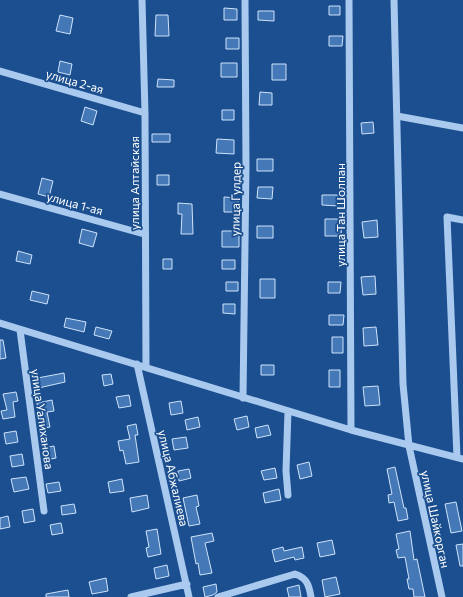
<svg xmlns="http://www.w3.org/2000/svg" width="463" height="597" font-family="Commissioner,sans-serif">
	<rect width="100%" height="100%" fill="#1b4f8f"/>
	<path fill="#4478b7" stroke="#cfe3fa" d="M329,6H340V15H329Z
		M224,8L237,9V20H224Z
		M258,11H274V21L258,20Z
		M60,15L73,18L70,34L56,31Z
		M156,15H168L169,36H155Z
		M329,36H343L342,46H329Z
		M226,38H239V49H226Z
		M60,61L72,64L70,75L58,72Z
		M221,63H237V77H221Z
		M272,64H286V80H272Z
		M158,79L174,80V87H157Z
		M260,92L272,93V105H259Z
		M85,107L97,111L93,125L81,121Z
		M222,110H234V120H222Z
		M373,122L374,133L362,134L361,123Z
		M152,134H170V142H152Z
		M217,139L234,140V154L216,153Z
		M257,159H273V171H257Z
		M157,175H169V185H157Z
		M42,178L53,181L49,197L38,194Z
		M258,187H273L272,199L257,198Z
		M322,195H339L338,206L322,205Z
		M224,197L238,198V212H224Z
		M178,203L192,204L193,234H181L182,214H178Z
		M325,219H342L341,236H325Z
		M377,220L378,237L364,238L362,222Z
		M257,226H273V238H257Z
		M82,229L97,233L93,247L79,243Z
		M222,231H239V247H222Z
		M18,251L32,255L30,264L16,261Z
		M163,259H172V269H163Z
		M222,260H235V269H222Z
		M375,276L376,294L363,295L361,277Z
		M260,279H275V298H260Z
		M226,282H238V291H226Z
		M328,282H341L340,293H328Z
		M32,291L49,295L47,304L30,300Z
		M223,304H235V314L223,313Z
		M329,315H344L343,325H329Z
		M66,318L86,322L84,332L64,327Z
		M96,327L112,331L109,339L94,335Z
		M376,327L378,345L364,346L363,328Z
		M332,337H343V353H332Z
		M0,340H3L6,358L0,359Z
		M261,365H274V375H261Z
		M329,370H340V387H329Z
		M64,373L65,382L34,389L32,379Z
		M111,374L113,384L104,386L102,375Z
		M378,386L380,405L365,406L363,387Z
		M16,392L18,401L13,402L15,417L3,419L1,411L7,410L3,394Z
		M129,395L131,406L119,408L116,397Z
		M52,400L54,411L47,412L50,427L40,429L37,403Z
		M181,401L183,413L171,415L169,403Z
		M247,416L249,427L237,430L234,419Z
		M198,417L200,427L187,430L185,420Z
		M136,424L138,435H135L139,462L126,464L123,450L120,451L118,441L130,439L127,426Z
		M268,425L271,435L257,438L255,428Z
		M16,431L18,442L6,444L4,433Z
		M186,437L188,448L174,450L172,439Z
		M54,446L56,458L46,460L43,448Z
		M22,454L24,465L12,467L10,456Z
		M309,462L312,476L300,479L297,465Z
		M395,467L404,508H406L408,519L398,521L394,502L389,503L388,495L392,494L387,469Z
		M275,468L277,478L264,480L261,471Z
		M189,469L191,478L179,481L178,471Z
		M26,477L29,489L14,492L11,479Z
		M122,479L124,491L110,493L108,482Z
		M59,482L61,491L48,493L46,484Z
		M279,489L281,500L265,503L263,493Z
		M147,495L149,508L132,512L130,498Z
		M197,495L199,506L196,507L200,524L189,526L183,498Z
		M456,502L462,531L451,533L445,504Z
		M74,504L76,513L62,515L61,506Z
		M33,509L35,521L24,523L22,511Z
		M8,516L10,527L0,529V518Z
		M61,523L63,533L52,535L50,525Z
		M157,529L161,554L148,557L146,548L149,547L146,531Z
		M410,531L414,560L417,559L425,597H414L413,589H409L407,579H409L405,557L398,558L396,550L399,549L396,534Z
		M212,533L214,541L205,543L212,573L200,575L198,563L196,564L191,537Z
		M332,540L335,554L320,557L317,543Z
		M463,544V566H460L456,545Z
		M283,547L284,551L302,547L304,558L295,560L294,557L275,562L272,550Z
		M167,565L169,576L156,579L154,568Z
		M336,577L340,594L325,597L322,580Z
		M106,578L108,591L92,594L89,582Z
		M216,584L217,592L213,595L205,597L203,587Z
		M299,585L301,597H289L287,588Z
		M68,590L69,597H46V594Z"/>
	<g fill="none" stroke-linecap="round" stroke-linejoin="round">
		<path stroke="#a9c9ee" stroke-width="7" d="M142,0L145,113L146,366
			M349,0L351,430
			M394,0L403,384L409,446L442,597
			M0,71L145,113
			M397,116L463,128
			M0,194L144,234
			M0,323L351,430L463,459
			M20,330L44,511
			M137,364L189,597
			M243,398L246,167L245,0
			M288,411L286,471L288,495
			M457,457L447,217L463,220
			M131,597L187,584
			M218,597L295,574C307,578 309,585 311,597"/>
	</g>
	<g text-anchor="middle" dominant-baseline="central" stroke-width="3.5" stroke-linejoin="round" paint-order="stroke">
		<g font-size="12" fill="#fff" stroke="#1b4f8f">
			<text transform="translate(75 81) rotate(16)">улица 2-ая</text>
			<text transform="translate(134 183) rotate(-90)">улица Алтайская</text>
			<text transform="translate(235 199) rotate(-89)">улица Гулдер</text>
			<text transform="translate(75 203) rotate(15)">улица 1-ая</text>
			<text transform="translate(340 215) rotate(-90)">улица Тан Шолпан</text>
			<text transform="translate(43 419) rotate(82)">улица Уалиханова</text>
			<text transform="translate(174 478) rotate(77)">улица Абжалиева</text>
			<text transform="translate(436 519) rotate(78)">улица Шайкорган</text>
		</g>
	</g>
</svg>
